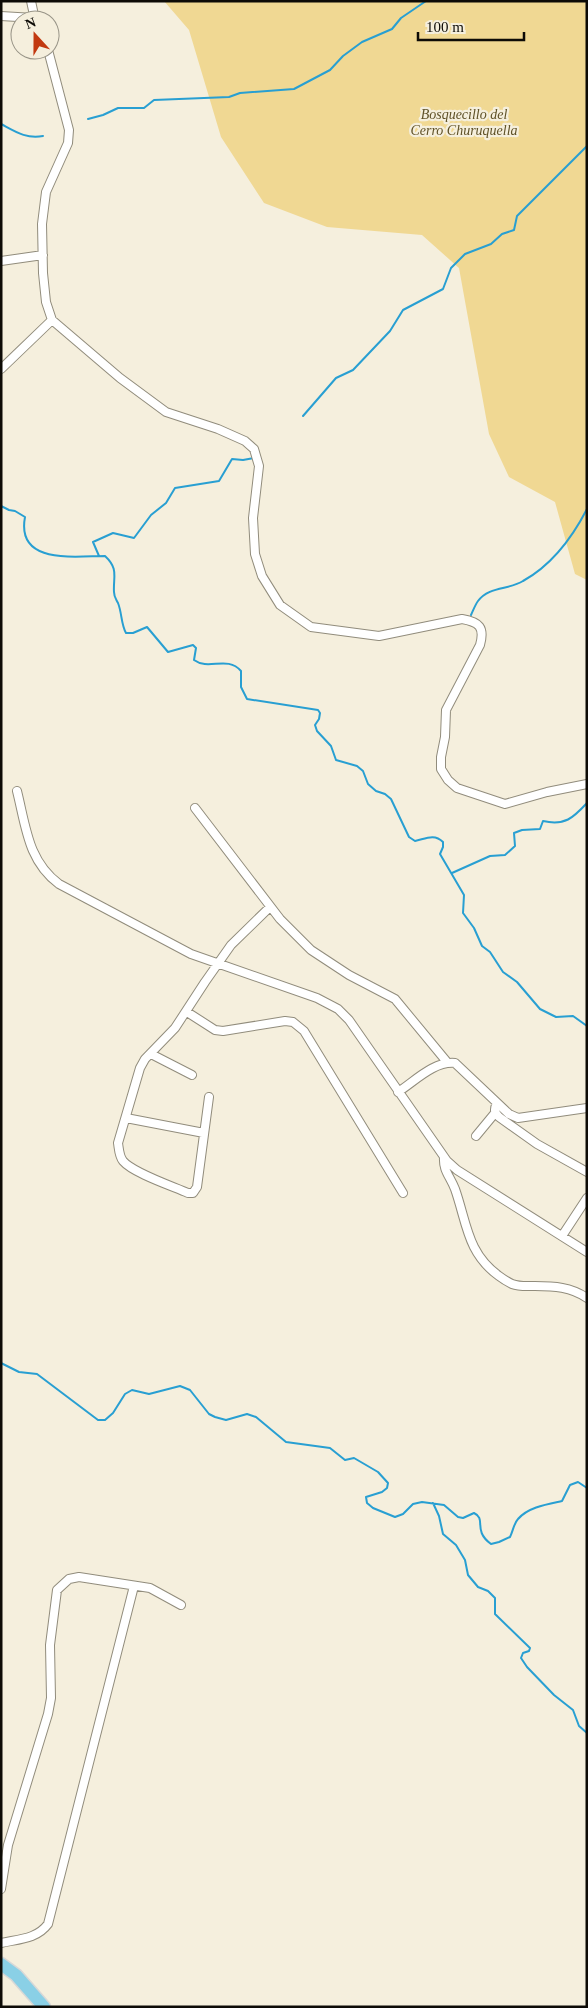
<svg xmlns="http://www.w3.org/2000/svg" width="588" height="2008" font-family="Georgia,serif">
	<rect width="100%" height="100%" fill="#f5efdd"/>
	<path fill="#f0d893" d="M164,1H587V580L575,574L555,502L509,477L489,434L459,268L422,235L327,227L264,203L221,137L189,30Z"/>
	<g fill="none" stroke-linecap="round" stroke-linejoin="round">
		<path stroke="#289fd2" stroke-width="2" d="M88,119L103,115L118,108H144L154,100L229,97L240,93L294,89L330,70L343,56L362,42L392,29L401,18L426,1
			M1,124C16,132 26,139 43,136
			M303,416L336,378L353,370L390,331L403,310L443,289L451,268L465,254L491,244L502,234L514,230L517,216L587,146
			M1,506L9,510L15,511L25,517C16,565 75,556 105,556C119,569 113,577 114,592C114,597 116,599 118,603C122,613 121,624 126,633H133L147,627L168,652L193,645L196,648L194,660C209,671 227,655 241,671V687L247,699L318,710L320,713L319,719L315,725L317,731L331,746L336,760L357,766L363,771L368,784L376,791L385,794L391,799L409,837L415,841C425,839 434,833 443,842V847L440,854L464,895L463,913L474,928L482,946L490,952L503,972L517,982L540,1009L556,1017L573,1016L587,1026
			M99,556L93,542L113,533L134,538L151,515L166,503L175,488L219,481L232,459L243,460L254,458
			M471,615C473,611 475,605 478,601C489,586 509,590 523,581C552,565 572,538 587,509
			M452,873L490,856L505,855L515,846L514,833L522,830L540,829L543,821C565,826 573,818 587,803
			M1,1363L19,1372L37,1374L98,1420H105L113,1413L125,1394L132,1390L149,1394L180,1386L190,1390L209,1414L215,1417L226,1420L247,1414L256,1417L286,1442L330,1448L345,1460L354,1458L378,1472L388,1483L387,1488L382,1492L366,1497L367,1503L373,1508L395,1517L403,1514L413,1504L422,1502L444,1505L458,1517L463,1518L474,1513C487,1519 472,1530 491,1544L499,1542L510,1537C513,1531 514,1523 518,1519C528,1507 548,1504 562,1501L570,1485L578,1482L587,1488
			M433,1503L439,1516L443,1534L456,1545L465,1560L468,1575L478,1587L488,1591L495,1598V1614L530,1648L529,1651L523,1653L521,1658L527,1667L554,1695L573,1710L579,1726L587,1733"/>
		<g stroke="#918c7c" stroke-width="10">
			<path id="minor" d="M31,1L35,20
				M1,16L34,18
				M48,50L69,130L68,143L46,192L42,224L43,273L46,302L52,320L120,378L166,412L218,429L245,441L254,449L259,466L253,518L255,554L262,576L280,605L311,627L379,636L462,619C479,622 485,627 480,645L446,710L445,737L441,757V769L448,780L457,788L505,804L547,792L587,784
				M1,261L43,255
				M1,369L52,320
				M17,791C26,827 28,861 59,884L191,954L317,998L338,1009L349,1020L447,1161L457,1170L587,1252
				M195,808L280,919L311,950L349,975L395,999L447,1062
				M187,1012L215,1030L223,1031L285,1021L293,1022L304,1031L403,1193
				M151,1054L192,1075
				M398,1092C415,1081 434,1061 455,1063L509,1114L518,1118L587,1108
				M209,1097L197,1187L193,1193H188C172,1186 133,1173 123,1161C119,1156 119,1149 118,1143L140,1068L145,1059L175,1028L205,982L231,945L270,907
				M497,1103C494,1109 494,1112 499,1117L537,1144L587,1172
				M126,1118L204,1133
				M476,1136L495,1113
				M444,1157C443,1171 450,1176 455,1189C467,1223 467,1253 499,1276C503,1279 508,1282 512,1284C520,1287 527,1286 535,1286C554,1286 571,1287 587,1298
				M562,1236L587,1198
				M1,1889L8,1845L48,1714L51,1698L50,1645L57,1590L69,1579L79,1577L150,1588L181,1605
				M1,1943C19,1939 37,1939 48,1924L134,1586"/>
		</g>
		<g stroke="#d8d8d7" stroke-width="15">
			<path id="primary" d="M1,1964L16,1975L44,2007"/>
		</g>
		<use href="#minor" stroke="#fff" stroke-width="8"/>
		<use href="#primary" stroke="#8ad0e6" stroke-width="12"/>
	</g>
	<g text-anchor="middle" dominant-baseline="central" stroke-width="4.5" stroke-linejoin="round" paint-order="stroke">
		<g font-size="14" font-style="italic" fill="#5f5127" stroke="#f5efdd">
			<text x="464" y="114">Bosquecillo del<tspan x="464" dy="16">Cerro Churuquella</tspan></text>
		</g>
	</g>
	<rect width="588" height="2008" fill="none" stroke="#0d0b06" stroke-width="5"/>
	<g transform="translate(35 35) rotate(339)"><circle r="24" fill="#f5efdd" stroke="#989487"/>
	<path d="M0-4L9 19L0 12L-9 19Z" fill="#c23910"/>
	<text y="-8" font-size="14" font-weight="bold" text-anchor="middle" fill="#0d0b06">N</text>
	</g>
	<path d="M418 32v8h106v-8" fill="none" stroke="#0d0b06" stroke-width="2.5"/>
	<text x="426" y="32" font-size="15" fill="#0d0b06" stroke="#f5efdd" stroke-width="4" paint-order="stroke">100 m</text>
</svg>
